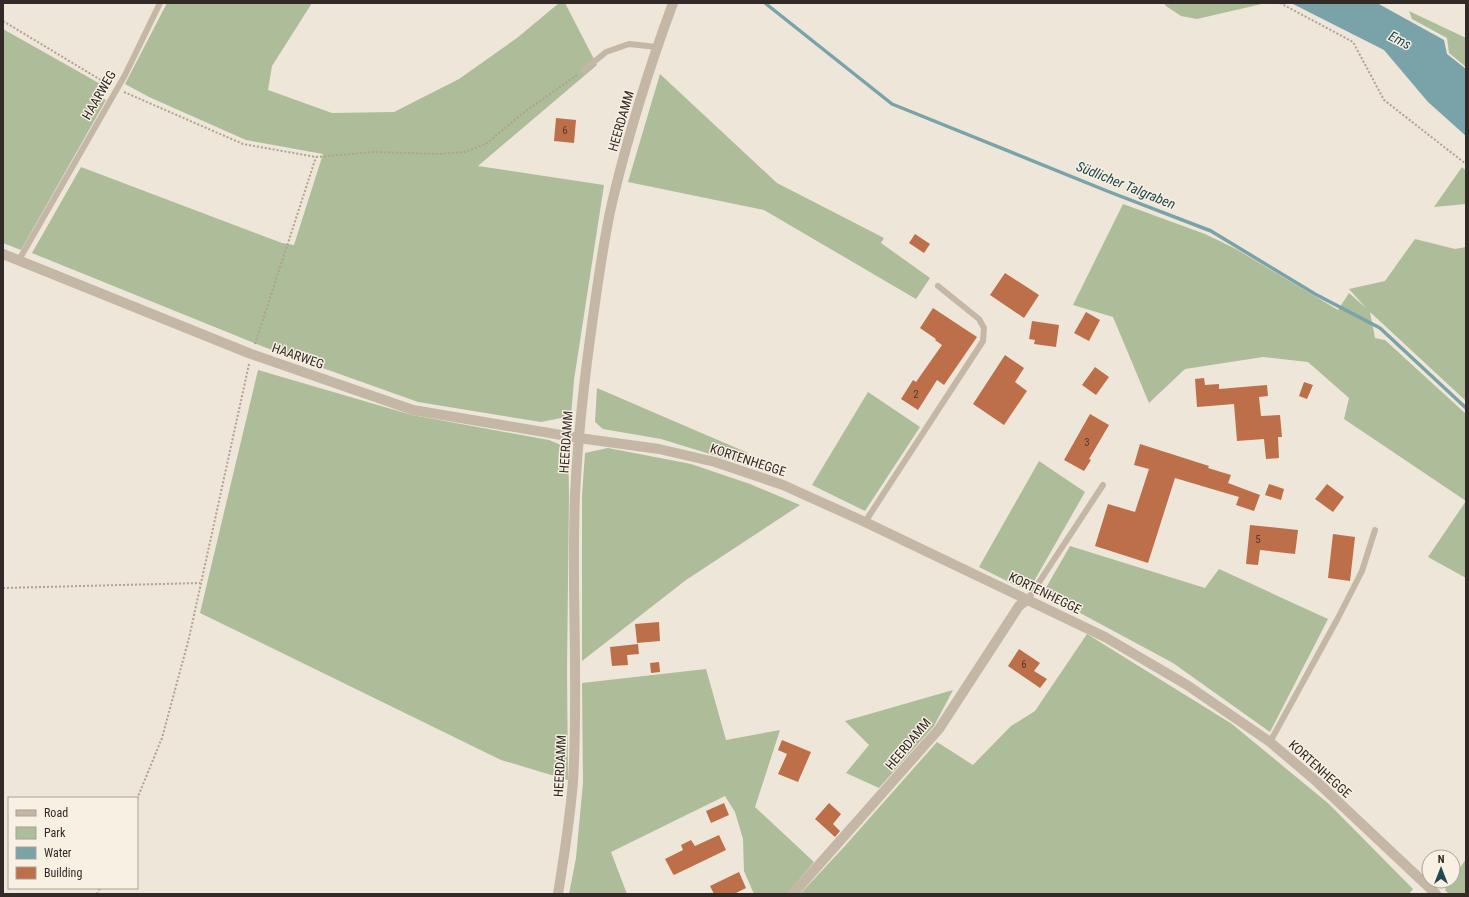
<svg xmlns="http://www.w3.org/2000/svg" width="1469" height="897" font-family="'Roboto Condensed',sans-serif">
	<rect width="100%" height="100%" fill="#eee6d8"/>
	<path fill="#adbc99" d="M167,3H312L272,66L268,90L332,113L394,112L459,79L517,38L559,3H565L597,65L478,166L604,185L574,380L571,416L541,422L418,402L264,347L32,253L81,167L282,243L294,245L323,154L246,140L149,97L125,84Z
		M1164,3H1266L1197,19L1181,16L1166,6Z
		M1409,11L1466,38V67L1449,53L1447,38L1412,19Z
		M3,29L104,86L98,96L106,100L21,250L3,243Z
		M660,74L777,183L884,238L881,243L930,278L916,299L764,210L628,182Z
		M1462,167L1466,171V204L1434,207Z
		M1123,204L1205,234L1236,249L1338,310L1349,293L1366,308L1349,289L1385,281L1415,239L1455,249L1466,247V401L1370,312L1375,338L1385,340L1466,414V578L1428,557L1466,501L1344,419L1349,398L1308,362L1263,357L1185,369L1149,403L1113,317L1073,305Z
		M258,370L412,415L549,440L568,448L569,494L567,671L568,780L501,760L200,613Z
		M597,388L748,453L749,466L661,439L603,429L595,422Z
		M868,392L920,427L865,511L812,485Z
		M608,448L691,464L750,484L800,505L686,580L582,661V495L585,453Z
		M1039,461L1085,492L1033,583L1021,588L979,567Z
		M1070,546L1205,588L1219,569L1328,619L1270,732L1173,663L1043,593Z
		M1087,634L1232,724L1329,804L1413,889L1409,894H800L844,847L937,742L973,765L1011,726L1035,711Z
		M706,669L726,740L780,730L755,807L814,862L787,894H754L744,871L743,839L735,812L725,796L611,852L627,894H569L576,858L583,783L582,683Z
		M953,690L934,726L879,788L846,773L869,745L845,721Z
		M1466,859V894H1449L1445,890L1451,881H1453V878Z"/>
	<path fill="#79a3a9" d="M1291,3H1377L1444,40L1447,54L1466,69V136L1428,102L1384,50Z"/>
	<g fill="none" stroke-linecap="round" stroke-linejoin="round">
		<path stroke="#79a3a9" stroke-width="3.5" d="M765,3L892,104L1107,191L1211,231L1315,294L1380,328L1466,408"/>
	</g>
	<path fill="#bc6f48" d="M556,118L576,120L574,143L554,141Z
		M915,234L930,244L924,253L909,243Z
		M1005,273L1039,295L1024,318L990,295Z
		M933,308L977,337L944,385L937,380L918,410L901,399L913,380L916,382L942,345L935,340L936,339L920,328Z
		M1086,312L1100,320L1089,341L1074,333Z
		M1032,321L1059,325L1056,347L1034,344L1035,340L1029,339Z
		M1005,355L1024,368L1015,382L1027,391L1004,425L973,404Z
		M1095,367L1109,377L1096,395L1082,385Z
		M1204,378L1205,385L1219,384V389L1267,385L1268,396L1259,397L1261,416L1280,415L1282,437H1278L1279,458L1266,459L1264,439L1237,441L1234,404L1197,407L1195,379Z
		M1304,382L1313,385L1307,399L1299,396Z
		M1090,414L1109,425L1089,459L1091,460L1084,471L1064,460Z
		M1140,444L1209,466L1208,468L1231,475L1228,483L1260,495L1254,511L1236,505L1239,497L1175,478L1148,563L1095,546L1108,504L1135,512L1149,469L1134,465Z
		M1269,484L1284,489L1281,500L1265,495Z
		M1327,484L1344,497L1333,512L1315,499Z
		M1250,525L1298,530L1295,554L1260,550L1258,565L1246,564Z
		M1333,534L1355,537L1350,581L1328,578Z
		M659,622L660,641L637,643L635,624Z
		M638,644L639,654L627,655L628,665L612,666L610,647Z
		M1019,649L1040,663L1034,671L1047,679L1040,688L1008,666Z
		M659,662L660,672L651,673L650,663Z
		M782,740L811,752L798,782L778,774L787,754L778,750Z
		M724,803L729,815L711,823L706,811Z
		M829,803L841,814L833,824L840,831L835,837L815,819Z
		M719,835L726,850L674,875L673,874L665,859L683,850L681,845L691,840L695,846Z
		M739,872L746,888L734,894H714L710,886Z"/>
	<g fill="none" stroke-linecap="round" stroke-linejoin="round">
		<path stroke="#b1a18f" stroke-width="2" stroke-dasharray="2 2" stroke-linecap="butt" d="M1280,3L1353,42L1384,100L1466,164
			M3,21L109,85
			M124,92L243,144L316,157L373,152L441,154L464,152L486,144L523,113L577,75
			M255,344L316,157
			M3,588L200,583
			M137,799L162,738L189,638L249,364
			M97,894L100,888"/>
		<path stroke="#c5b7a5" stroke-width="6" d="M584,70L606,52L629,44L657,47
			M19,260L125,75L160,3
			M865,522L983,341L984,328L979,319L938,286
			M1028,599L1103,485
			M1270,742L1338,618L1362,571L1375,530"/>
		<path stroke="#c5b7a5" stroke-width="10" d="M3,254L251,354L413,410L579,438L659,449L715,462L783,485L865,522L1105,637L1187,685L1270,742L1316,781L1436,894
			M793,894L939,729L1019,606L1028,599"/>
		<path stroke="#c5b7a5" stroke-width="10" d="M558,894C564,857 570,819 573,781C579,686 571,591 575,495C578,433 585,372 594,310C599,274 604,238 612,203C628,135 649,68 673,3"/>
	</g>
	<g text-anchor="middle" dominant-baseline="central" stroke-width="3" stroke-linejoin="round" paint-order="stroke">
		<g font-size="11" fill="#543b2e">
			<text x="565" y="130">6</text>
			<text x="916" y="394">2</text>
			<text x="1087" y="442">3</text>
			<text x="1258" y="539">5</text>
			<text x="1024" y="664">6</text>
		</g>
		<g font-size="13" fill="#322a26" stroke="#f7f0e3">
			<text transform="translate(99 95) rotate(-60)">HAARWEG</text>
			<text transform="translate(621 121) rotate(-74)">HEERDAMM</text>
			<text transform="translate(298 356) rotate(19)">HAARWEG</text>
			<text transform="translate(566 442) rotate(-86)">HEERDAMM</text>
			<text transform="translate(748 460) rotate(18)">KORTENHEGGE</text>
			<text transform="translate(1045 593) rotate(26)">KORTENHEGGE</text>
			<text transform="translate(908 744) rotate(-50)">HEERDAMM</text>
			<text transform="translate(560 766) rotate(-87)">HEERDAMM</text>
			<text transform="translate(1320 769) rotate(42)">KORTENHEGGE</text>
		</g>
		<g font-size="14" font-style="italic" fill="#1f484f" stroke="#f7f0e3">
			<text transform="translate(1400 40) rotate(27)">Ems</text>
			<text transform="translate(1126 185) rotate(22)">Südlicher Talgraben</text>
		</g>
	</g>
	<rect width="1469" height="897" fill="none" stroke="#322a26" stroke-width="8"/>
	<rect x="8" y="797" width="130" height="92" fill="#f7f0e3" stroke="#a8a197"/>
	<rect x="16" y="810" width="20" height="6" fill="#c5b7a5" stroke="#a8a197"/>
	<text x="44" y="817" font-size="12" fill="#322a26">Road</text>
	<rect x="16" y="827" width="20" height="12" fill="#adbc99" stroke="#a8a197"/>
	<text x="44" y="837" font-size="12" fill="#322a26">Park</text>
	<rect x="16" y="847" width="20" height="12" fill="#79a3a9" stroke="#a8a197"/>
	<text x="44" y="857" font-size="12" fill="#322a26">Water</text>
	<rect x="16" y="867" width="20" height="12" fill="#bc6f48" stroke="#a8a197"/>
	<text x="44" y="877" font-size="12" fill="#322a26">Building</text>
	<g transform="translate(1441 869)"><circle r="19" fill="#f7f0e3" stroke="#a8a197"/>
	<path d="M0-3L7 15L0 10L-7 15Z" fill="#1f484f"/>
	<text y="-6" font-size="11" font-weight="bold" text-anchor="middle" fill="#322a26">N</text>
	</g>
</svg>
